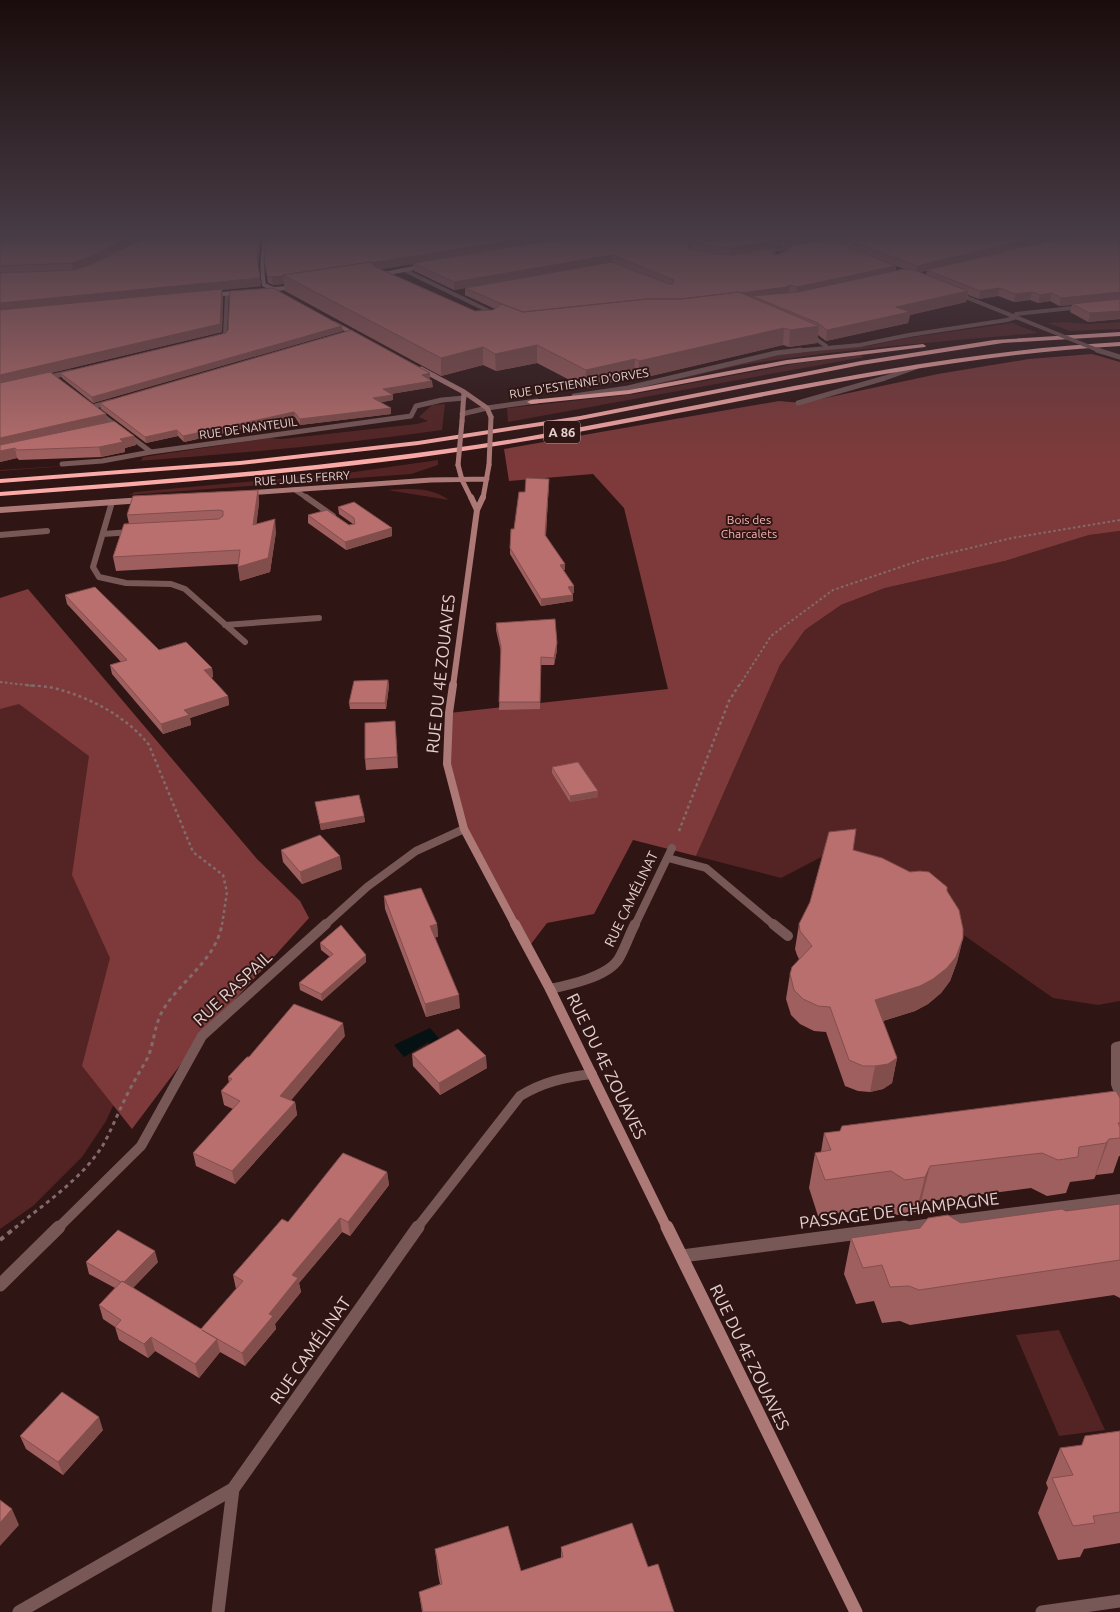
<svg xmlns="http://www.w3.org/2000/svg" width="1120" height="1612" font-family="Ubuntu,sans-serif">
	<rect width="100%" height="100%" fill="#2f1514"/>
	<path fill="#542424" d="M1064,322L1088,324L1120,322V329L1070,331L1048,323Z
		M1012,323L1038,333C941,341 844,349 748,364C711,370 676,382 639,389L703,371L777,355L827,348L869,346L906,338Z
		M860,355L864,357L508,422L507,408L635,394L793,364Z
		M445,404L442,430C296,451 148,460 0,471V470L141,461L143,457L270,438L282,439L417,424L428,421L419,417L432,405Z
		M438,460V465L411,474L129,495L135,492L354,472Z
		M405,489C422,489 435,490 449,500L387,490Z
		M1120,531V1001L1098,1005L1053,998L948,924L825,855L781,878L696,856L780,665L805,630L841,605L885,588L1005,561L1089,535Z
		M0,690L90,705L146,1035L106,1121L82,1157L33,1206L0,1229Z
		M1059,1330L1105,1430L1059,1436L1016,1335Z"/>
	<path fill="#7e3a3a" d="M1092,354L1120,362V531L1089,535L1005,561L885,588L841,605L805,630L780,665L696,856L633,840L594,914L547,923L528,948L464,829L447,764L449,713L668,689L624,508L593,474L509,481L504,449L779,401L802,403L938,374L1029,359Z
		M28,589L257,859L300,901L309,918L202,1036L132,1129L82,1066L110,958L72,875L89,756L19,704L0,709V598Z"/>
	<path fill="#051112" d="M430,1028L442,1042L432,1047L428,1042L404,1057L394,1045Z"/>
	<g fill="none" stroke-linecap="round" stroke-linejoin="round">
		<path stroke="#826b6a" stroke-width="2" stroke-dasharray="2.5 2.5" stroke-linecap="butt" d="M0,682L35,686
			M739,686L771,636L833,590L924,559L1012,538L1120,520"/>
		<path stroke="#826b6a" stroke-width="2.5" stroke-dasharray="3 3" stroke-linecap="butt" d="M26,685C37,686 50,686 61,690C93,699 128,718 149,745L193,852L223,875L227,892L222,925
			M679,831L729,701L739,685"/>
		<path stroke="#826b6a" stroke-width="3" stroke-dasharray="4 4" stroke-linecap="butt" d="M15,1228C45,1203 82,1179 103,1145C111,1131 117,1115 124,1101C131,1086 139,1073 147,1059C154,1045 154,1025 163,1010C181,980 216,960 222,924"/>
		<path stroke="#826b6a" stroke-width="4" stroke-dasharray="5 5" stroke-linecap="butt" d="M0,1240L16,1227"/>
		<path stroke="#785857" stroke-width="4" d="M765,252L801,246
			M404,270L497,315
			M810,335L826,346"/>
		<path stroke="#785857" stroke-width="5" d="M798,403L885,378L916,367
			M295,490L307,498"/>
		<path stroke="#785857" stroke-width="6" d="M306,497L333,516
			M112,502L93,567L99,577L126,583L171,584L185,589L245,642
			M103,534L132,532
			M0,535L47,531
			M225,625L319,618"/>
		<path stroke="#785857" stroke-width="8" d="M668,858L706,868L774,925"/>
		<path stroke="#785857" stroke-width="10" d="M773,924L788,936
			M946,1221L1120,1199
			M898,1228L933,1223"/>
		<path stroke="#785857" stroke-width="13" d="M682,1256L905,1227"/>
		<path stroke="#785857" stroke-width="4" d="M804,234L831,244
			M958,294L1033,324
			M217,337L225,335L227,294
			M794,351L860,345L909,335L1007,320L1016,317V314L1081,307"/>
		<path stroke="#785857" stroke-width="5" d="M46,378L71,372
			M574,396L628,388L776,353L801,350
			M92,407L110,402
			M99,413L151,452L411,416L416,406L442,400L464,398
			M462,414L487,408L537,401
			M62,464L102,461L151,452"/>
		<path stroke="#785857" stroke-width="8" d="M325,925L367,887L416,851L464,829
			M635,925L672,848"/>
		<path stroke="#785857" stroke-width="10" d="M550,989C569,985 606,977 618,960C625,949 629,935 635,924
			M1120,1046L1116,1047V1084L1120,1095
			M58,1228L141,1146L202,1036L326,924
			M417,1228L520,1096C543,1082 565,1077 592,1074"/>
		<path stroke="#785857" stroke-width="13" d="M0,1285L59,1227
			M19,1612L233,1489L418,1227
			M218,1612L233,1489
			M1042,1612L1120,1601"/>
		<path stroke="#ad7977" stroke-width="4" d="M1045,236H1075
			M265,237C263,253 261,269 264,285L274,289
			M379,275L424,266
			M266,290L296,287
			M214,295L240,292
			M334,323L358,336"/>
		<path stroke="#ad7977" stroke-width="5" d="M421,369L464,392L487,408L491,417
			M462,421L464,392
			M458,465L462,480L471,498
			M248,493L431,480L487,479
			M483,498L489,465"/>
		<path stroke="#ad7977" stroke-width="6" d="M471,497L477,510
			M0,510L143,500
			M453,686L477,510L483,497"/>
		<path stroke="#ad7977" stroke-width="8" d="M453,685L449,713L447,764L464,829L515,925"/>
		<path stroke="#ad7977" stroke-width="10" d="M515,924L550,989L667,1228"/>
		<path stroke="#ad7977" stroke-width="13" d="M667,1227L856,1612"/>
		<path fill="#faaaa7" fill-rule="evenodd" d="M1120,332V336L1003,343L861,365L580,420L418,445L240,465L0,483V479L240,461L418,441L580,416L861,361L994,340Z
			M1120,342V346C917,357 720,409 520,442C348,471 174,483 0,496V492C174,479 348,466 520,438C720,404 917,353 1120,342Z
			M923,344L926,346L925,347L787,364L629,394L531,404L527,402L531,400L629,390L787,360Z"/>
		<path stroke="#785857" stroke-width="4" d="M1033,324L1100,351"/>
		<path stroke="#785857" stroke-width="5" d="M1097,350L1120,357"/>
		<path stroke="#ad7977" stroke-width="5" d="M458,465L462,421
			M489,465L491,417"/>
	</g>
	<path fill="#9f5f5e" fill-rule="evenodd" d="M0,234H260L261,240L258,264L261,286L222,290L223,297L222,332L51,373L106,414L107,422L134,436L136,445L125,448V452L101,457L19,460L17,458L0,462Z
		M267,234H1056L1055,239L1120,234V319L1088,322L1070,312L1072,305L1059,306L1050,301L1038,303L1030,300L1014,302L998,296L979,299L968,295L966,302L910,315L908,323L826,341L818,335L817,343L789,347L783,345L638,379L634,377L585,388L537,363L496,371L483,365L441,376L285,291L284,284L273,285L268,283L264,258ZM815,235L820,237L827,240L814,242ZM780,246L784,247L791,246L789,250L776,255L775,254L776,248H778ZM413,264L414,271L454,290L465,288V295L495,309L493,310L475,311L381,269ZM896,266L905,269L896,271ZM926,271H927L926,275L920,272Z
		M343,331L93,403L62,378L60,373Z
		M428,379L433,387L391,394L393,400L381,402L391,414L300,425L295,417L184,442L178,436L146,443L101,409L100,403L430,379Z
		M549,479L546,536L565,564V570H563L574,586V593H572L573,601L541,606L510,554V548L514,529L525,492Z
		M258,490L259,503L256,524L276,532L270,572L240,581L238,567V564L116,571L113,557L129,524L127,515Z
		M338,507L392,536L346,550L308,523V515L349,525L353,524L339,514Z
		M65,595L159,650L212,668L213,677L211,678L228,696L229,705L190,718L191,725L163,734L112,674L110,665L121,662L67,604Z
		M496,623L557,650L554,665H541L540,709L499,710L501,652L496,630Z
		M388,680L389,686L386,709H350L349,703Z
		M395,721L398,768L366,770L365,759Z
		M552,767L598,797L570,802L552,773Z
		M315,802L364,816L365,822L321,830Z
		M281,850L342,869L302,884L283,862Z
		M853,850L947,891L963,938L957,962L950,981L941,993L928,1004L915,1011L883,1021L897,1058L892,1083L883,1089L870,1092L858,1091L845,1086L826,1032L814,1031L800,1024L791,1015L786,999L790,974L799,959L797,955L795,949L799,924Z
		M384,896L437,924L438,937H435L460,1008L426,1017L385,909Z
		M320,943L366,955V962L322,1001L300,990L299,983L330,957L321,950Z
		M345,1036L291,1100L295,1102L297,1115L235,1184L196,1166L193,1153L233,1109L224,1105L221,1091L229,1083L228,1077L249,1057Z
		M412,1054L487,1068L440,1095L413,1066Z
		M1120,1098V1156H1119L1113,1173L1096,1175L1094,1179L1070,1182L1066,1193L1047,1196L1031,1188L921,1202L916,1212L897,1215L883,1207L818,1216L809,1188L815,1153L821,1152L824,1133Z
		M387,1172L389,1185L350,1236L342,1232L299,1283L301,1292L275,1324L276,1329L245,1366L220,1352L199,1378L155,1351L148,1358L119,1340L115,1327L103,1319L99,1305L115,1288L89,1274L86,1262H158L133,1288L201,1329L236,1289L233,1275L288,1222Z
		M1120,1204V1298L1114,1295L910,1325L900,1321L882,1323L874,1301L856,1304L844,1274L851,1238L961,1223L1066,1211Z
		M103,1430L63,1475L26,1449L20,1436Z
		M1120,1431V1543L1084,1549L1080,1557L1058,1560L1038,1513L1048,1488L1046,1483L1060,1448L1081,1446L1085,1436Z
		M561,1547L648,1567L674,1612H422L419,1592L440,1584L438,1574L435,1549L521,1571L561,1558Z"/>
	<path fill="#824e4c" d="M137,234H153L89,266L73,271L72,263Z
		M260,234L261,240L258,266L257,258Z
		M551,234H595L413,263V264L306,282L285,276Z
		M1050,234H1056L1055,239L916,273L917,266Z
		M815,235L814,242L784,247V239Z
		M781,238L780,246L778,248H776L775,255L772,252L730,255V248Z
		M691,241V249L687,252V245Z
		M612,255V263L465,288L454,290V282Z
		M896,266L895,274L796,295L797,287Z
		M283,276L284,284L273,285L272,277Z
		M260,278L261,286L222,290L223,297L222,332L0,385V303Z
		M790,285L789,293L752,296V300H680Z
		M1000,288L998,296L979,299L980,291Z
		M968,291L966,302L910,315L908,323L826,341L827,330L896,307Z
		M1032,292L1030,300L1014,302L1015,294Z
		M1120,292V300L1072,304V305L1059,306L1061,298Z
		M1052,293L1050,301L1038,303L1040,295Z
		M1120,311V319L1088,322L1090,313Z
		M342,326L343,331L93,403L92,397Z
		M819,326L817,343L789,347L790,330Z
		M784,328L783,345L638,379L639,361Z
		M537,345V363L496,371L495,354Z
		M483,347V365L441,376V358Z
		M635,359L634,377L585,388L586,370Z
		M430,373V379L422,381V375Z
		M432,381L433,387L384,395L383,389Z
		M393,395V400L374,404L373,398Z
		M391,408V414L300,425V419Z
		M294,412L295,417L184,442L183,436Z
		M106,414L108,424L0,448V438Z
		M177,430L178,436L146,443L145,437Z
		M134,436L136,445L125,448V452L101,457L99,447L120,439Z
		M15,448L17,458L0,462V451Z
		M549,479V484L545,542V535Z
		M258,490L259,503L255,538L253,525Z
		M275,519L276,532L270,572L240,581L238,567Z
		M392,528V536L346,550L345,542Z
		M565,564V570L560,571V565Z
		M574,586V593L568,594V587Z
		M573,595V601L541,606V599Z
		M557,643V650L554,665V658Z
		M212,668L213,677L206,679L204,670Z
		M388,680L389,686L386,709L385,703Z
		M228,696L229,705L190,718L191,725L163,734L161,724L184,710Z
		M395,721L396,733L398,768L397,757Z
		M598,791V797L570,802V796Z
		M364,816L365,822L321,830L320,824Z
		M340,856L342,869L302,884L300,872Z
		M437,924L438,937L431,938L430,926Z
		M963,938L957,962L950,981L941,993L928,1004L915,1011L870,1025L875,1000Z
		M366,955V962L322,1001L321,994Z
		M459,995L460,1008L426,1017L425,1004Z
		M343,1023L345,1036L283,1110L280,1096Z
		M486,1056L487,1068L440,1095L439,1083Z
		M897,1058L892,1083L883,1089L870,1092L875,1066Z
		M295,1102L297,1115L235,1184L232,1171Z
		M1109,1139L1096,1175L1094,1179L1106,1143Z
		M930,1166L921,1202L916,1212L925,1177Z
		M387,1172L389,1185L350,1236L348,1222Z
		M340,1218L342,1232L299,1283L301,1292L275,1324L276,1329L245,1366L242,1353L269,1314L292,1275Z
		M155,1251L158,1262L126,1295L122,1284Z
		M151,1337L155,1351L148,1358L144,1344Z
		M217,1339L220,1352L199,1378L195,1364Z
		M99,1417L103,1430L63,1475L58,1462Z
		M12,1509L19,1525L0,1546V1523Z"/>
	<path fill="#b96f6d" stroke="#824e4c" d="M0,234H137L87,258L72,263L0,266Z
		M153,234H260L257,258L260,278L0,303V273L74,270L90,265Z
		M267,234H551L371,263L370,262L283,275V276L272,277L267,276L264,258Z
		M593,234H813L815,235L784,239L781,238L778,240L730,248L713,247L691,241L687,245L689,248L712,254L730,255L776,248L772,252L776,255L789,250L791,245L828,239L896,266L797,287L790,285L787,287L741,293L739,292L681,299H647L523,312L507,306L465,288L612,262L669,284H673L674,280L612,255L454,282L413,263Z
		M832,234H1050L917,266Z
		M1067,234H1120V292L1061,298L1052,293L1040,295L1032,292L1015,294L1000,288L980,291L927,270L1061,238L1067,235Z
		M370,262L375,267L475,311L493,310L502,304L523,312L647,299H681L739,292L819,326L790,330L784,328L639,361L635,359L586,370L537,345L495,354L483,347L441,358L283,275Z
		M903,269L914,270L968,291L896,307L910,312L827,330L818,323L752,296L798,292Z
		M273,288L342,326L92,397L60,373L226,333L228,330L230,291Z
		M222,289L220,324L0,375V310Z
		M1120,299V311L1090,313L1072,304Z
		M351,330L430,373L422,375L432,381L383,389L393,395L373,398L391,408L300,419L294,412L183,436L177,430L145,437L100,403Z
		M50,372L106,414L0,438V383Z
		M114,421L134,436L120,439L123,442L99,447L17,450L15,448L0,451V445Z
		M526,478L549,479L545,535L565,564L560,565L574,586L568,587L573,595L541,599L510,548L511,529H514L519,492H525Z
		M258,490L253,525L275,519L268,558L238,567L240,550L113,557L124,524L219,519L223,516V511L219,510L127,515L133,496Z
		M354,502L392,528L345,542L308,515L327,510L349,525L355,524L354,518L338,507Z
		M95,587L159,650L186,642L212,668L204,670L228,696L184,710L189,715L161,724L110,665L127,660L65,595Z
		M555,619L557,643L554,658L541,657L540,702H499L501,647L496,623Z
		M388,680L385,703H349L354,681Z
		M395,721L397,757L365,759V723Z
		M578,762L598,791L570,796L552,767Z
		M359,795L364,816L320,824L315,802Z
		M856,829L853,850L882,858L910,872L920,871L929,872L947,887V891L959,910L963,929V938L956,957L947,968L933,979L920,986L875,1000L897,1058L888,1064L875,1066H863L849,1060L830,1007L818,1006L803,999L794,990L790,974L792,967L812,946L800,931L799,924L810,902L829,832Z
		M320,835L340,856L300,872L281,850Z
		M421,888L437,924L430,926L459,995L425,1004L384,896Z
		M341,925L366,955L321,994L299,983L333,954L320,943Z
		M294,1004L343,1023L280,1096L295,1102L232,1171L193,1153L240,1101L221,1091L232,1079L228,1077L247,1057H249Z
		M458,1029L486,1056L439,1083L412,1054Z
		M1116,1091L1120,1098V1123H1118L1120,1127V1138L1109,1139L1106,1143L1079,1147L1078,1157L1058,1160L1042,1153L930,1166L925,1177L905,1180L891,1171L825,1180L815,1153L831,1150L824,1133L840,1131L842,1126Z
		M343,1153L387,1172L348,1222L340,1218L292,1275L298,1278L269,1314L273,1316L242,1353L202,1330L217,1339L195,1364L151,1337L144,1344L115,1327L121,1320L99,1305L122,1281L201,1329L243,1281L233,1275L282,1219L288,1222Z
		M1120,1204V1260L919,1290L909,1286L890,1287L882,1265L863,1268L851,1238L920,1228L928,1218L948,1215L961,1223L1062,1209L1066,1211Z
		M118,1230L155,1251L124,1282L122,1281L121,1282L86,1262Z
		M62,1392L99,1417L58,1462L20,1436Z
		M1120,1431V1512L1093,1516L1095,1523L1073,1526L1052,1478L1073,1475L1060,1448L1082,1445L1085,1436Z
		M0,1500L12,1509L0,1523Z
		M632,1523L648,1567L658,1564L674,1612H423L419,1592L442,1584L435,1549L508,1526L521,1571L563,1557L561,1547Z"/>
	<linearGradient id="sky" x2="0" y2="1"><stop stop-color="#1a0c0b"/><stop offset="0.51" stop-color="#473b45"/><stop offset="1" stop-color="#473b45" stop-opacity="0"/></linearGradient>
	<rect width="1120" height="459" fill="url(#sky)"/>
	<g text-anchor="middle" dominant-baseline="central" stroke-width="4" stroke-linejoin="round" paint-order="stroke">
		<g font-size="12" fill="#e3d0cf" stroke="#2f1514">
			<text transform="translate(579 383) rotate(-9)">RUE D'ESTIENNE D'ORVES</text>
			<text transform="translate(248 428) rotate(-8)">RUE DE NANTEUIL</text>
			<text transform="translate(302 478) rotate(-4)">RUE JULES FERRY</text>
		</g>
		<g font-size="12" fill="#f5b5b2" stroke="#2f1514">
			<text x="749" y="519">Bois des<tspan x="749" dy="14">Charcalets</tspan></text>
		</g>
		<rect fill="#2f1514" stroke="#ad9897" stroke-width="1" x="544" y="421" width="36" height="22" rx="3"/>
		<g font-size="13" font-weight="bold" fill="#e3d0cf">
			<text x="562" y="432">A 86</text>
		</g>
		<g font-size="14" fill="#e3d0cf" stroke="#2f1514">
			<text transform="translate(631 899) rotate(-64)">RUE CAMÉLINAT</text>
		</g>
		<g font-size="17" fill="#e3d0cf" stroke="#2f1514">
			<text transform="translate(440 674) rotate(-84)">RUE DU 4E ZOUAVES</text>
			<text transform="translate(232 988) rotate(-43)">RUE RASPAIL</text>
			<text transform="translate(607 1066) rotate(64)">RUE DU 4E ZOUAVES</text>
			<text transform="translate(899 1210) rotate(-7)">PASSAGE DE CHAMPAGNE</text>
			<text transform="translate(310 1350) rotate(-55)">RUE CAMÉLINAT</text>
			<text transform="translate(750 1357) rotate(64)">RUE DU 4E ZOUAVES</text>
		</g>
	</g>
</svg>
